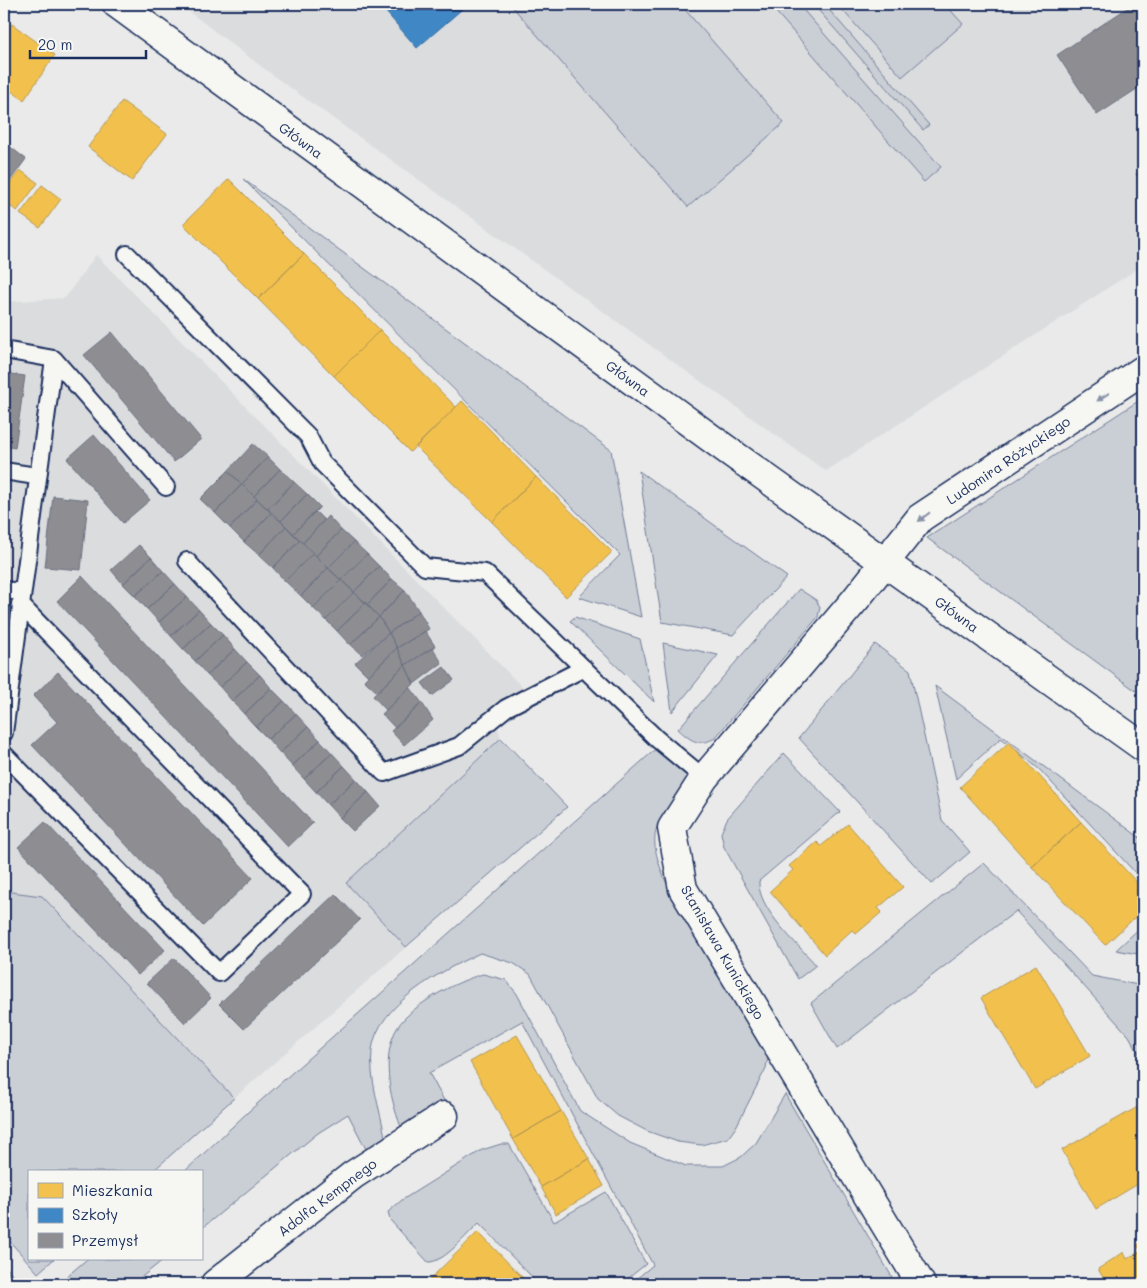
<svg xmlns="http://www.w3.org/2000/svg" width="1147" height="1288" font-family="Mali,sans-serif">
	<rect width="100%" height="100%" fill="#e9eae9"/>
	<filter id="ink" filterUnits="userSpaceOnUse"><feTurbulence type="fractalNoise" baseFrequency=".02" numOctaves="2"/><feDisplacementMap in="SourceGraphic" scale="10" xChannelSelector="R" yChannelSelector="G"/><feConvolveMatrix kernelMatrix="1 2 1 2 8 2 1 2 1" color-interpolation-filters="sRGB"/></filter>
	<g filter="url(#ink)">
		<path fill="#dadcde" d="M179,4H1143V265L826,471L278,79Z
			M96,255L526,691L486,714L498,729L501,738L346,883L406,947L234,1098L42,896L4,891V302L65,298Z"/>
		<path fill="#caced5" stroke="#727e9a" d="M510,4H680L784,123L688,207Z
			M769,4H798L941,167L924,182Z
			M813,4H824L929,125L923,130Z
			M837,4H945L963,24L902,77Z
			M243,179L611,450L641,617L579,597L620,555Z
			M1143,398V696L927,538Z
			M639,471L787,577L733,635L662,622Z
			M799,589L816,600L820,607L818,617L715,738C699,747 691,741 678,729Z
			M575,617L640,639L654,702L570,621Z
			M663,643L718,655L672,712Z
			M875,644L910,670L942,820L970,852L932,884L799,738Z
			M935,686L1143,840V881L1039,769L1001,738L956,779Z
			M501,738L567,807L406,947L346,883Z
			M659,746L696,779C652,823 643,831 670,891L768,1057L766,1068L736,1127L728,1138L701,1145L678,1142L647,1131L618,1116L598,1099L530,974L513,963L480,953C443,970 377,1004 372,1050C369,1080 380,1108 385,1137L367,1151L348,1114L318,1133L201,1229V1172H184L248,1112Z
			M784,753L840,812L759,881C757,909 798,944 816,965L798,979L724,847L721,833L727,819Z
			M984,863L1092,976L1143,986V1061L1129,1036L1016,911L837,1049L811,1003Z
			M4,891L42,896L234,1098L152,1172H29V1259H54L38,1273L4,1235Z
			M1143,925V955L1116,950Z
			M483,974L506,980L517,994L580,1111L630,1143L686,1166H723L741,1157L756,1143L785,1094L892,1277L881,1284H630L653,1265L522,1021L429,1073L446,1104L403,1132C391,1103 381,1062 395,1032C406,1007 457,981 483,974Z
			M501,1144H509L554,1222L606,1192L646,1264L621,1284H531L535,1280L479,1223C467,1234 444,1263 428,1262L390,1220L388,1212L402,1200L482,1150Z
			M87,1259H164L133,1284H58Z
			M4,1265L22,1284H4Z"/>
		<path fill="#f2c14e" stroke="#b29553" d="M12,24L55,55L24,100L4,86V35Z
			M122,101L167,134L132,181L88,147Z
			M20,170L38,183L17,211L4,202V191Z
			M229,179L304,254L258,299L183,224Z
			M42,185L61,199L40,228L20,214Z
			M304,254L380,330L334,376L258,299Z
			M380,330L456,407L410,452L334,376Z
			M462,401L536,477L492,522L416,447Z
			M536,477L612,552L566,597L492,522Z
			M1009,742L1081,822L1032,867L960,787Z
			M1081,822L1143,889V910L1105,945L1032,867Z
			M848,824L903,887L878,908L882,912L856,934L852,930L825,955L770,891L793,870L789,866L817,842L821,846Z
			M1036,965L1090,1056L1035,1089L981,998Z
			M517,1035L561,1111L513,1139L470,1062Z
			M1143,1104V1181L1096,1209L1062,1150Z
			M561,1111L589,1159L541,1187L513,1139Z
			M589,1159L604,1186L556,1214L541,1187Z
			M478,1232L526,1281L523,1284H425Z
			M1143,1242V1255L1137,1245Z
			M1141,1251L1143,1255V1284H1107L1098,1269L1124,1252L1127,1259Z"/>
		<path fill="#3f88c5" stroke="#346da6" d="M379,4H468L417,48Z"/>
		<path fill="#8d8d92" stroke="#6b7182" d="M1133,4H1143V85L1097,115L1057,55Z
			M4,142L26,159L4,189Z
			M1143,169V185L1136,174Z
			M112,332L201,439L174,462L84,355Z
			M4,373L25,376L15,448L4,446Z
			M94,435L150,500L123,523L67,459Z
			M253,444L268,457L242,484L228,471Z
			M268,457L280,469L254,496L242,484Z
			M280,469L294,482L268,509L254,496Z
			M228,471L242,484L215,513L200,499Z
			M294,482L307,494L281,521L268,509Z
			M242,484L257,499L230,528L215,513Z
			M4,492L8,493L4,526Z
			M307,494L320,507L293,534L281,521Z
			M53,496L88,500L81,570L45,567Z
			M257,499L271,513L244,542L230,528Z
			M315,511L324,520L303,543L293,534Z
			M271,513L286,526L259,555L244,542Z
			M328,516L341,530L316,556L303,543Z
			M286,526L300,540L273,568L259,555Z
			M341,530L354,542L328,568L316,556Z
			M300,540L313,553L285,581L273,568Z
			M354,542L367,554L341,580L328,568Z
			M139,545L151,557L123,584L111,570Z
			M313,553L328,568L301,596L285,581Z
			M367,554L379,566L354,592L341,580Z
			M151,557L163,571L135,596L123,584Z
			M379,566L392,579L367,605L354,592Z
			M328,568L341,580L313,608L301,596Z
			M163,571L175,584L147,609L135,596Z
			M82,576L313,823L288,847L57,601Z
			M392,579L405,590L379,617L367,605Z
			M341,580L354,592L326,620L313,608Z
			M175,584L187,597L159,622L147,609Z
			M405,590L419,611L389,633L379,617Z
			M354,592L366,603L337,631L326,620Z
			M187,597L199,610L171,636L159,622Z
			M366,603L379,617L350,645L337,631Z
			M199,610L211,623L183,649L171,636Z
			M419,611L429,629L397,648L389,633Z
			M379,617L389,633L362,655L350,645Z
			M211,623L223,635L195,661L183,649Z
			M425,631L435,646L405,665L397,648Z
			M389,633L397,648L368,676L355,663Z
			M223,635L235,649L207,675L195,661Z
			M397,648L405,665L377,692L364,680Z
			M433,648L442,663L414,684L405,665Z
			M235,649L247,662L220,687L207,675Z
			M247,662L260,675L232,701L220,687Z
			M405,665L414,684L386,710L373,696Z
			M444,667L454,680L432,696L422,683Z
			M58,672L253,878L203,926L32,745L57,722L33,696Z
			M260,675L271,688L244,714L232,701Z
			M410,687L422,703L395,728L382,714Z
			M271,688L284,701L256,727L244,714Z
			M284,701L296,714L268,739L256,727Z
			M422,703L433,720L404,745L391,731Z
			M296,714L308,727L280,753L268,739Z
			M308,727L320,740L292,766L280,753Z
			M320,740L332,753L304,779L292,766Z
			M332,753L344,766L316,792L304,779Z
			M344,766L356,779L328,805L316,792Z
			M356,779L368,792L340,818L328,805Z
			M368,792L380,806L353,831L340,818Z
			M45,822L165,950L138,975L18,847Z
			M335,894L360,920L244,1029L219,1004Z
			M174,958L211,998L185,1023L147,983Z"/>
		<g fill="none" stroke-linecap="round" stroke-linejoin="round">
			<g stroke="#1b2f5e" stroke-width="20">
				<path id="service" d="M127,254L308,436L322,463L425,567L485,573L657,739L704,778
					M4,350L54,359L4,733
					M54,359L166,487
					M4,471L36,476
					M187,561L384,773L459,746L506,708L584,668
					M4,590L22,592
					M4,754L219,973L302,894L20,604"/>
			</g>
			<g stroke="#1b2f5e" stroke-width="31">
				<path id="minor" d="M215,1284L353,1175L444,1116
					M921,1284L683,889L672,828L704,778L855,600L920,518L1143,370"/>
			</g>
			<g stroke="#1b2f5e" stroke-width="31">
				<path id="tertiary" d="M117,4L723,447L1143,747"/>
			</g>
			<use href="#service" stroke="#f6f6f2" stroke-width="16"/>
			<use href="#minor" stroke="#f6f6f2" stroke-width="28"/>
			<use href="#tertiary" stroke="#f6f6f2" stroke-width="28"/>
		</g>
		<defs><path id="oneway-solid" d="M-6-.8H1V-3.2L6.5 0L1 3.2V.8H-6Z" transform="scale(1.25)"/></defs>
		<g fill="#8892a8">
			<use href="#oneway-solid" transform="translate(1103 397) rotate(146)"/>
			<use href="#oneway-solid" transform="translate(924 517) rotate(142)"/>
		</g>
	</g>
	<g text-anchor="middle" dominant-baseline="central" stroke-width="5" stroke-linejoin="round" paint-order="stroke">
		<g font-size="14" fill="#1b2f5e" stroke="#f6f6f2">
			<text transform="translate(301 140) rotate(36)">Główna</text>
			<text transform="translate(628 378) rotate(36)">Główna</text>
			<text transform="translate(1008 460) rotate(-34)">Ludomira Różyckiego</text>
			<text transform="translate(957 614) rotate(36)">Główna</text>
			<text transform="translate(723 952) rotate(60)">Stanisława Kunickiego</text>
			<text transform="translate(327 1197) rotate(-37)">Adolfa Kempnego</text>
		</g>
	</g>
	<rect width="1147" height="1288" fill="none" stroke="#f6f6f2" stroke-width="20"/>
	<rect x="10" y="10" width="1127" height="1268" fill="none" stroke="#1b2f5e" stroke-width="2" filter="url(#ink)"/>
	<rect x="28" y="1170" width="175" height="90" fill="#f6f6f2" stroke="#9ea6b7"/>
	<rect x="38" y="1183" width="25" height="15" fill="#f2c14e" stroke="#9ea6b7"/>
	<text x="72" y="1196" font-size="15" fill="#1b2f5e">Mieszkania</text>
	<rect x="38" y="1208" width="25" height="15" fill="#3f88c5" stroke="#9ea6b7"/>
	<text x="72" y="1220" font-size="15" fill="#1b2f5e">Szkoły</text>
	<rect x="38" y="1233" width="25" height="15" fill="#8d8d92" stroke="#9ea6b7"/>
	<text x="72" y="1246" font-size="15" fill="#1b2f5e">Przemysł</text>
	<path d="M30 50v8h116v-8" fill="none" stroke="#1b2f5e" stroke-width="2.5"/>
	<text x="38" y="50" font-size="15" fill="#1b2f5e" stroke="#f6f6f2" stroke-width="4" paint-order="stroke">20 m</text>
</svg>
